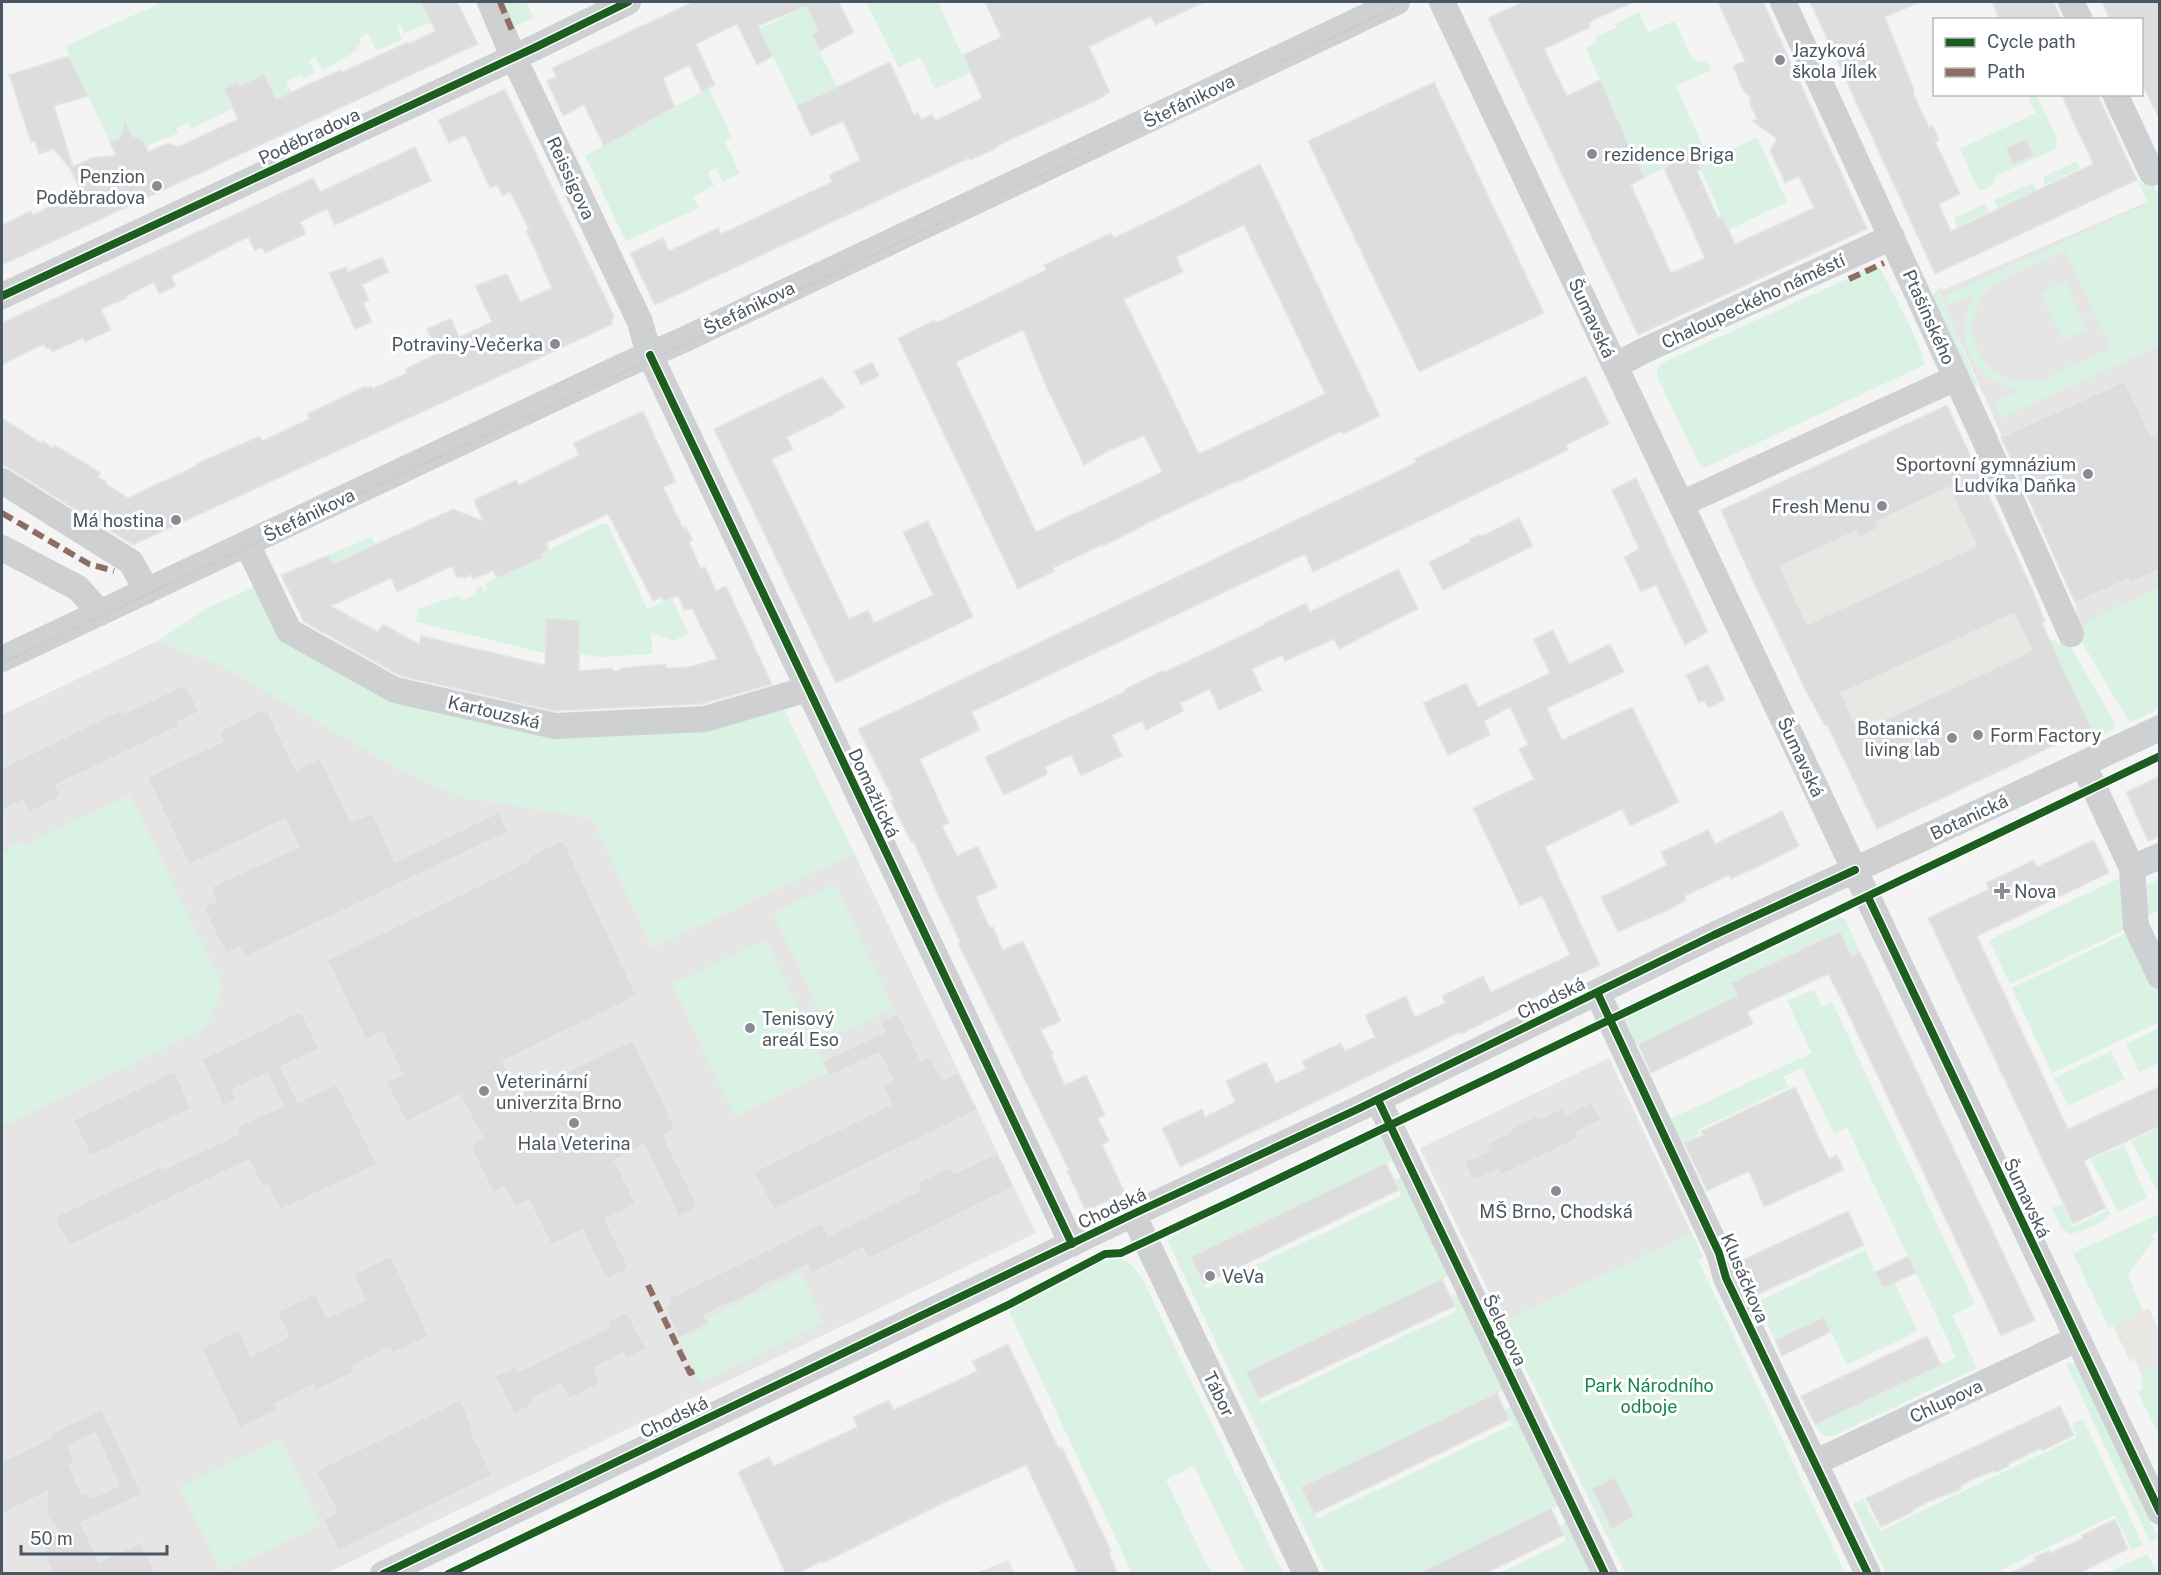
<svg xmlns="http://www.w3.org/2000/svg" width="2161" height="1575" font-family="'Public Sans',sans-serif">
	<rect width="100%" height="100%" fill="#f4f4f4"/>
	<path fill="#e8e7e3" d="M1947,405L2032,591L2045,622L2043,623L2046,632L2091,728L1877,829L1827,725L1825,726L1748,567L1747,568L1721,510Z
		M2149,1308L2159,1332V1384L2148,1390L2134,1359L2130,1361L2113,1326Z"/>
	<path fill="#e6e5e6" d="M2147,202L2160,228L2159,709L2132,721L2128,720L2080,638L2075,602L1940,296L1943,290Z
		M157,641L223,666L399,769L461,797L592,818L652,947L854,853L1036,1233L327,1573L2,1574V715Z
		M1609,1058L1692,1234L1503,1322L1420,1148Z
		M1008,1560L1015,1573H976Z"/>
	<path fill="#d9f2e3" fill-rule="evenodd" d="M163,2H421L431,22L404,33L400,24L397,26L402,40L376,51L368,34L359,37L361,45L357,47L359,50L322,70L315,57L309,60L315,73L303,79L301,75L286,81L292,92L276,99L264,75L263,94L191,129L188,123L177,129L179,133L148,145L149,147L118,160L65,46Z
		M501,2H526L534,18L512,27Z
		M866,2H938L970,73L935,89L920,57L899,68Z
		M806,6L818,30L811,35L838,88L797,106L760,29Z
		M1639,12L1648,32L1675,21L1691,57L1700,63L1707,61L1711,70L1676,86L1704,148L1644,178L1586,48L1597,42L1595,37L1617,27L1615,24Z
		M709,88L732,138L725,142L740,173L723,182L716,168L708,172L714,186L693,196L699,208L626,241L585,156Z
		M2027,95H2037L2057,139L2055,149L1997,175L1993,185L1979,191L1960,149L2036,113Z
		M1757,137L1787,202L1728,230L1699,166Z
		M2077,161L2080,168L2045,185L2043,177Z
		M2137,180L2142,184H2153L2160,197L2159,346L2001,418L1994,402L2020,390C1971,380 1950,337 1975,293L1949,305L1944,296L2143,206V204L2147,201ZM2066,251L2111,348L2047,378C2036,381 2026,383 2015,381C1976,372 1959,324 1985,294C2002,274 2043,262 2066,251Z
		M2032,183L2037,190L1997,208L1994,200Z
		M1985,204L1990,211L1957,227L1954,218Z
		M1875,266L1880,268C1888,285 1927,353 1924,365L1711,465L1705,467L1699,464L1657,376V371L1660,364Z
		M2065,282L2086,329L2063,340L2041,293Z
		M1941,286L1943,290L1940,296L1978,385L1974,387L1932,295Z
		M601,524H608L647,609L672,598L688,634L673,641L651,632L652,654L599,657L580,654V620L546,618L545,653L416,622L418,609L459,595L462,601L477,594L475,588L481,586L483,591L487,590L486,583L542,558L541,554Z
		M371,537L376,545L333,564L329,555Z
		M259,585L283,636L551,733L783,707L854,853L652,947L592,818L461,797L399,769L223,666L157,641L211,606Z
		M2159,588V709L2132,721L2128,720L2080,638V630L2087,622Z
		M2055,639L2058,644L2066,639L2114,721L2115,727L2114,730L2096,739L2050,641Z
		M130,795L223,987L206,1028L9,1123H2V853L12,848L11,846L21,841L26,844Z
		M2126,875L2129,928L2010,984L1989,940Z
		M2159,879V910L2144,917L2142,887Z
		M835,884L893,1008L832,1037L773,913Z
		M1839,917L1845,918L1860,952L1852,957L1839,931L1731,983L1737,996L1635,1045L1623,1019Z
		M2131,931L2159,992V1022L2052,1073L2012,988Z
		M766,940L828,1072L735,1116L672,984Z
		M1810,991H1814L1822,1007L1832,1002L1975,1304L1952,1315L1977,1368L1833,1436C1824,1437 1819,1433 1815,1425L1956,1357L1847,1128L1834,1134L1802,1068L1784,1077L1789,1087L1698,1130L1700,1134L1683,1142V1144L1670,1119L1812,1053L1787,1001Z
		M2159,1028V1063L2139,1072L2126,1044Z
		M2111,1051L2125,1079L2068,1106L2054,1078Z
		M2159,1128L2160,1194H2159L2131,1141Z
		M1381,1135L1393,1160L1191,1257L1206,1289L1401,1196L1394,1180L1401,1177L1448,1276L1246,1372L1262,1403L1457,1311L1450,1296L1457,1293L1503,1390L1301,1487L1317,1519L1512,1425L1505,1410L1511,1407L1558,1506L1417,1573H1326L1168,1242L1173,1235Z
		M2124,1145L2147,1198L2118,1212L2091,1160Z
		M2062,1203L2073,1227L2108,1210L2110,1213C2104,1224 2081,1232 2069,1234L2061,1227L2052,1208Z
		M2159,1214V1231L2152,1235L2154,1239L2128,1275L2143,1311L2109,1328L2073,1253Z
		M1692,1234L1703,1257L1698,1260L1845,1573H1625L1503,1322Z
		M1865,1250L1883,1288L1895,1283L1918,1331L1847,1365L1824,1317L1775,1340L1757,1302Z
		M1110,1258C1127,1258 1134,1266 1143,1280L1283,1573H1245L1194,1466L1166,1480L1211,1573H1132L1007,1307Z
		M800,1272L824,1323L700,1383L680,1340L710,1325L707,1318Z
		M2069,1363L2076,1364L2158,1538L2150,1542L2066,1364Z
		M2159,1368L2160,1435H2159L2138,1392L2143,1389L2140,1370Z
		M2083,1419L2143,1545L2132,1550L2115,1515L1994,1573H1886L1853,1504L1863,1499L1880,1531L2077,1437L2072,1424Z
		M281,1439L321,1525L221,1572L180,1487Z
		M1566,1522L1590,1573H1499L1566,1541L1560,1526Z
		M2147,1554L2157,1573H2106Z"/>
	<path fill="#ddddde" stroke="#e5e6e7" stroke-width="1.5" fill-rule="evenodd" d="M421,2H457L478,44L2,265V225L31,211L33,215L81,191L70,169L54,149L39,154L35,141L31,142L9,75L69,56L88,96L54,106L73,167L91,158L116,155L110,142L120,139L125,121L132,136L143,140L148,152L168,143L178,147L238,119L224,89L238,82L240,86L264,74L276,99L341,70L342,72L408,42L409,44L435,31Z
		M693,2H839L854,32L820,51L812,35L818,30L806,6L758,26L773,56L757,65L737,24L696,44L715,85L702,92L689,65L663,78L675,107L604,146L584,105L563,116L547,81L556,77L552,68Z
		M985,2H1205L1155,25L1151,16L1089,47L1110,92L1097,100L1003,143L993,150L970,160L969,158L655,305L630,253L663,238L669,251L718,228L721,234L832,182L829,175L860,160L843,121L811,136L797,106L890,62L914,115L918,113L921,120L932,114L935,121L982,98L963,55L1001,37Z
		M1523,2H1634L1595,19L1589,24L1590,27L1544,49L1567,96L1600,80L1644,178L1631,185L1671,273L1705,258L1664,168L1693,153L1701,170L1697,171L1718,218L1722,216L1735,244L1814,208L1799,176L1785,183L1770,150L1777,139L1752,121L1757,119L1750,105V97L1743,90L1733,66L1745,61L1718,2H1763L1867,229L1638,335L1488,18Z
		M1810,2H1920L1885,17L1913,87L1914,95L1929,127L1933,126L1939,140L1935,141L1960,194L1939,204L1951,231L2093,164L2061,94H2097L2137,180L1935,274Z
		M1992,2H2053L2062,20H1999Z
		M2102,2H2160V120L2142,84V20H2110Z
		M1434,82L1544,313L1419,372L1308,141Z
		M505,89L614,316L611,325L133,545L2,464V418L41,443L43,441L53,448L55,445L101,473L98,477L107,482L106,484L128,498L196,466V464L260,436L262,441L309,419L307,414L366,386L367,388L371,386L372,389L407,373L405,369L438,353L427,329L451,318L459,337L492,322L475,286L507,274L520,302L552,288L526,230L529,229L510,192L502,196L497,185L490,188L465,135L449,143L438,120Z
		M2026,139L2033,155L2013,164L2006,148Z
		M415,147L431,181L335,225L327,209L300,222L306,234L265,253L262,247L255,251L248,237L171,276L176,286L159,294L154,282L126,296L127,298L101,309L111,330L85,342L83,338L52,352L49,347L46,349L44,344L2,365V323L313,178L320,192Z
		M1260,164L1380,416L1343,434L1342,431L1238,482L1237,481L1158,518L1103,546L1102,545L1053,568L1055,571L1018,589L898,338L935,320L936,323L1046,270L1044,265L1111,233L1114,238L1178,207ZM1244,225L1325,394L1199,454L1124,299L1183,272L1176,257ZM1023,330L1047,388L1084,465L1110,450L1144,436L1162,472L1036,532L956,362Z
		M382,257L389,272L362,285L369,300L363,303L372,322L355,329L329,273L346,267L348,272Z
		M872,362L879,376L861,385L854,371Z
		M1586,376L1609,424L1566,445L1568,450L1313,572L1305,554L1066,667L972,712L980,730L920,759L949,823L942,826L957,856L978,846L997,887L976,897L990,928L993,927L1003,950L1023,941L1061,1021L1041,1030L1053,1054L1051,1055L1065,1085L1086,1075L1105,1115L1098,1118L1109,1141L1102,1145L1125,1193L1086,1211L1067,1171L1069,1170L958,943L960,942L913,841L911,842L891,801H894L858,729L1403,469L1416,462L1415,459Z
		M822,377L845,407L832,415L787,437L793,449L772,459L849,619L868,610L874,623L933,595L903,532L928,521L973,617L836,683L714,429Z
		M2125,381L2151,437L2160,433V569L2130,583L2128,579L2075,603L2001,437Z
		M1947,405L2033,591L2045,622L2042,623L2091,728L1877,829L1827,725L1825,726L1808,695L1747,568L1721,510ZM1949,487L1977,546L1807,625L1780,566L1856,531L1860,537L1878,528L1875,522ZM2014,613L2032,649L2028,653L1859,732L1841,693Z
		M643,411L676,482L663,487L683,528L686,527L693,540L689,542L701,569L705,567L716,591L726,586L772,684L702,704L554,711L400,676L304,622L281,575L329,555L333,564L453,509L483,521L474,500L516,480L519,485L579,455L573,443ZM608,514L653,601L662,597L664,601L678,596L684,610L692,609L717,659L689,667L666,668V664L622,668L616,672L611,668L579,671L580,620L546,618L545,665L421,636L419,644L383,624L378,632L331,606L391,578L397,592L452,566L457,578L463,576L464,578L471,575L473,579L493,571L497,578L542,558L541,554L549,550L546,543Z
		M1636,478L1708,632L1685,645L1656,585L1641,592L1624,557L1639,549L1612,490Z
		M1519,518L1533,546L1443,590L1429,562L1470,542V539L1479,535L1482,536Z
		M1398,569L1418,609L1339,649L1334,639L1285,661L1282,655L1252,669L1262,690L1219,710L1210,689L1180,703L1184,711L1146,730L1142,721L1112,735L1122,756L1081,776L1071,755L1045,767L1048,774L1004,795L985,757L1126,691L1125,689L1164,670L1165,672L1266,624L1265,623L1306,603L1310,612Z
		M1553,630L1569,664L1610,644L1624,672L1547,708L1562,740L1632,707L1679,802L1630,826L1622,809L1545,847L1600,965L1461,1034L1460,1032L1180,1167L1162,1128L1202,1109L1205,1117L1235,1102L1226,1081L1266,1062L1276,1083L1306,1069L1302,1061L1341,1043L1345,1051L1375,1037L1365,1015L1406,996L1415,1017L1445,1003L1442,996L1483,976L1491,992L1570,955L1542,896L1520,906L1473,808L1534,779L1519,749L1528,745L1510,707L1484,721L1490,735L1448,755L1423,703L1466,683L1478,707L1550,673L1533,639Z
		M1708,664L1725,700L1709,708L1704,700L1699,703L1686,675Z
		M186,684L199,712L177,722L179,726L56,785L61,797L29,812L23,800L2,811V768L123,709L125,713Z
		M266,708L296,770L320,758L351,822L373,813L395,862L499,812L508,832L245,957L239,948L226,954L203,907L216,901L211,887L299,847L285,819L189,865L147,777L223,741L219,731Z
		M2160,776V836L2148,841L2126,792Z
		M1782,811L1799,846L1750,871V870L1731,879L1729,875L1685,896L1686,900L1668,910L1618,932L1601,897L1667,865L1661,852L1708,830L1715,844Z
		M563,840L637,996L503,1061L520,1095L632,1040L665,1105L675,1130L663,1135L698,1207L679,1217L644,1144L615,1161L636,1204L605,1219L629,1269L606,1279L583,1230L551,1245L529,1200L515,1207L505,1187L493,1193L470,1145L483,1139L460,1095L406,1122L386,1082L402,1074L382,1032L366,1040L327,960L531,860L529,856Z
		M2094,840L2109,873L1977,936L2068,1129L2160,1086V1126L2084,1161L2106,1208L2073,1224L1928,918L1989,889L1986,883L2034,860L2037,867Z
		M1840,931L1852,957L1860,952L2035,1320L2001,1336L1844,1005L1828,974L1747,1012L1753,1024L1651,1073L1638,1044L1737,996L1731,983Z
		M301,1011L319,1049L281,1067L298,1102L337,1084L377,1165L280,1210L268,1185L263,1187L249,1160L69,1246L54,1217L163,1166L164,1169L239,1134L236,1127L283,1106L267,1073L232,1090L237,1100L223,1107L202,1059Z
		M898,1013L921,1061L930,1056L942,1080L958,1072L977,1110L774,1209L753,1172L892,1104L882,1085L893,1079L879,1053L830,1076L823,1061L885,1032L880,1022Z
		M175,1071L191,1109L91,1156L73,1120Z
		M1795,1087L1829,1159L1837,1155L1844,1170L1764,1207L1749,1171L1707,1191L1684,1143L1703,1135L1701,1131Z
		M1592,1102L1601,1120L1576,1132L1579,1138L1501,1175L1498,1169L1473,1181L1464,1162L1489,1151L1486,1144L1511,1132L1510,1129L1538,1115L1540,1119L1564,1107L1567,1114Z
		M997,1153L1014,1188L995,1196L869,1259L863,1248L811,1274L807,1265L757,1289L758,1291L704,1315L708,1324L679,1338L665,1307L670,1304L668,1299L822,1223L828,1236L921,1190L917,1183L925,1179L951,1167L954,1174Z
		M1386,1163L1399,1190L1204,1284L1191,1257Z
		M1848,1211L1864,1245L1755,1296L1738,1262Z
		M391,1256L429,1336L393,1353L389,1348L352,1366L354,1372L316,1391L313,1385L275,1404L277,1410L240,1428L201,1348L239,1330L251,1356L289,1337L277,1312L315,1293L327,1318L365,1300L353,1274Z
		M1908,1256L1916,1273L1883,1288L1875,1272Z
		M1442,1279L1455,1306L1259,1399L1246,1372Z
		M627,1312L646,1349L626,1359L623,1353L594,1368L600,1384L569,1399L561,1384L531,1399L534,1404L514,1414L495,1376L515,1367L518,1372L610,1327L607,1321Z
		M1824,1317L1831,1332L1782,1356L1775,1340Z
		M1927,1336L1941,1365L1815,1425L1801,1396Z
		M1008,1344L1059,1449L1062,1447L1111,1551L1109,1553L1118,1574H1078L1026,1465L943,1503L823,1563L822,1561L796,1574H786L738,1472L769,1457L774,1466L857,1427L853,1417L889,1400L893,1410L954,1382L977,1371L972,1361Z
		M1497,1393L1509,1420L1314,1514L1301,1487Z
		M460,1400L473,1428L470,1430L492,1475L338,1551L323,1519L337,1512L316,1471Z
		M2060,1406L2074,1435L2042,1451L2041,1448L2025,1456L2008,1464L2009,1466L1994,1473L1993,1471L1976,1478L1960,1486L1961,1489L1928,1502L1912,1510L1913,1512L1881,1527L1866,1498Z
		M102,1409L142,1494L81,1523L99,1562L141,1542L156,1574H53L45,1555L47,1554L42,1541L59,1533L47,1516V1492L2,1514V1462L50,1438V1434ZM95,1433L119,1486L92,1498L89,1492L82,1495L69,1465L75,1462L68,1446Z
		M1615,1477L1634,1517L1611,1529L1592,1489Z
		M1551,1508L1564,1535L1485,1574H1417Z
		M2115,1519L2128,1549L2078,1574H2009L2036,1560L2034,1557L2050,1550L2051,1553L2083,1538L2082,1535Z"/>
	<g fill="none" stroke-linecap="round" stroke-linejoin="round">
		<path stroke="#ced0d2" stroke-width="26" d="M490,2L513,56L640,322L648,351L1072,1244
			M1442,2L2160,1512
			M1783,2L1982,434L2071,634
			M2071,2L2080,20
			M2115,94L2152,173
			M2,296L534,48L628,2
			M1615,366L1641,352L1892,237
			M2,481L131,562L147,591
			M1681,504L1956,378
			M247,544L289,631L395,690L555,726L705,719L808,689
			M2,548L78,588L100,613
			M2,659L621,367L681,341L1397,2
			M2083,764L2132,868L2160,856
			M2132,868L2136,926L2160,976
			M1597,992L1719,1253L1726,1278L1868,1574
			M1378,1100L1605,1574
			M1133,1214L1306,1574
			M1814,1463L2077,1339
			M383,1574L1133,1214L1360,1108L1714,935L2160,728"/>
		<path stroke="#c9cacc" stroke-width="1.5" d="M2,663L406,472L683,345L1407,2"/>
		<path stroke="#8d6e63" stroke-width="6" stroke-dasharray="12 6" stroke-linecap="butt" d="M500,2L513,33
			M1849,279L1884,263
			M2,513L89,564L114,571
			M648,1285L690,1373L695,1371"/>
		<g stroke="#fff" stroke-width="11">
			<path id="cycleway" d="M2,296L534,48L628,2
				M650,355L1072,1244
				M1868,897L2160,1512
				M1597,992L1719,1253L1726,1278L1868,1574
				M1378,1100L1605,1574
				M383,1574L1133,1214L1360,1108L1714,935L1855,870
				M448,1574L1010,1304L1105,1254L1121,1253L1236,1199L2160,756"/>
		</g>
		<use href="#cycleway" stroke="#1b5e20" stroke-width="8"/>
	</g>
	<g fill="#868d94" stroke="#fff" stroke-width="2">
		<circle cx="1780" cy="60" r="6"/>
		<circle cx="1592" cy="154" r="6"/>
		<circle cx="157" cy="186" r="6"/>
		<circle cx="555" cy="344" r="6"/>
		<circle cx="2088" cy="474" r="6"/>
		<circle cx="1882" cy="506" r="6"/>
		<circle cx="176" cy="520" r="6"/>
		<circle cx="1978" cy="735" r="6"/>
		<circle cx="1952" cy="738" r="6"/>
		<path d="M1999 882h6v6h6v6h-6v6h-6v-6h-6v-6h6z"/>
		<circle cx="750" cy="1028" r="6"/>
		<circle cx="484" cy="1091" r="6"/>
		<circle cx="574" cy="1123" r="6"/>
		<circle cx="1556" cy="1191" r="6"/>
		<circle cx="1210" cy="1276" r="6"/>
	</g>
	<g text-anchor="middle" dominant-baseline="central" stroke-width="6" stroke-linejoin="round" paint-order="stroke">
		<g font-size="18" fill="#4a5661" stroke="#fff" text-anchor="start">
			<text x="1792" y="50">Jazyková<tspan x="1792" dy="21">škola Jílek</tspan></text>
			<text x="1604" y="154">rezidence Briga</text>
			<text x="145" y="176" text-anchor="end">Penzion<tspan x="145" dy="21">Poděbradova</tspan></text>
			<text x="543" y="344" text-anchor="end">Potraviny-Večerka</text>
			<text x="2076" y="464" text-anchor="end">Sportovní gymnázium<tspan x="2076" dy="21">Ludvíka Daňka</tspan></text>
			<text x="1870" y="506" text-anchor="end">Fresh Menu</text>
			<text x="164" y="520" text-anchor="end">Má hostina</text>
			<text x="1940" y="728" text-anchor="end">Botanická<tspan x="1940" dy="21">living lab</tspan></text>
			<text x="1990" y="735">Form Factory</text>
			<text x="2014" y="891">Nova</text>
			<text x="762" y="1018">Tenisový<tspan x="762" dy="21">areál Eso</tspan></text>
			<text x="496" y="1081">Veterinární<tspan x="496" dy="21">univerzita Brno</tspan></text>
			<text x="574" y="1143" text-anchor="middle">Hala Veterina</text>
			<text x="1556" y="1211" text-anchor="middle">MŠ Brno, Chodská</text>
			<text x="1222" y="1276">VeVa</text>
		</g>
		<g font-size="18" fill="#4a5661" stroke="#fff">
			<text transform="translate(1189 101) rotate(-26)">Štefánikova</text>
			<text transform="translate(309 136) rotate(-25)">Poděbradova</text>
			<text transform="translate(571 178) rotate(65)">Reissigova</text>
			<text transform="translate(1753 301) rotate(-25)">Chaloupeckého náměstí</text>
			<text transform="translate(749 308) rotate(-26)">Štefánikova</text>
			<text transform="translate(1929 317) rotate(66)">Ptašínského</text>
			<text transform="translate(1592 318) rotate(65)">Šumavská</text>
			<text transform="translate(309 515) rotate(-26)">Štefánikova</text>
			<text transform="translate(494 712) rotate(13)">Kartouzská</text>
			<text transform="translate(1801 757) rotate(65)">Šumavská</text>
			<text transform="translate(874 793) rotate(65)">Domažlická</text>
			<text transform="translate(1969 817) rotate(-25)">Botanická</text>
			<text transform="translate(1551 998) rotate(-26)">Chodská</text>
			<text transform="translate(2027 1198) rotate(65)">Šumavská</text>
			<text transform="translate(1112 1208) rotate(-25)">Chodská</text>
			<text transform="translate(1745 1278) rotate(67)">Klusáčkova</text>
			<text transform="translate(1505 1330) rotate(64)">Šelepova</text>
			<text transform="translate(1219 1394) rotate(64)">Tábor</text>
			<text transform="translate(1946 1401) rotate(-25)">Chlupova</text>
			<text transform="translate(674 1417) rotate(-26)">Chodská</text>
		</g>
		<g font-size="18" fill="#17864f" stroke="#fff">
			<text x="1649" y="1385">Park Národního<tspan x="1649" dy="21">odboje</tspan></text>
		</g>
	</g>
	<rect width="2161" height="1575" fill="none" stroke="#4a5661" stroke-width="6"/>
	<rect x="1933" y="18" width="210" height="78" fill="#ffffff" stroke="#b7bbc0" stroke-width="1.5"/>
	<rect x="1945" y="38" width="30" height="9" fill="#1b5e20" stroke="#b7bbc0" stroke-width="1.5"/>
	<text x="1987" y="48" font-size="18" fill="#4a5661">Cycle path</text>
	<rect x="1945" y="68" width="30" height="9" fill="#8d6e63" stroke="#b7bbc0" stroke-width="1.5"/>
	<text x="1987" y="78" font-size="18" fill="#4a5661">Path</text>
	<path d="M21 1545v9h146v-9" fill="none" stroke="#4a5661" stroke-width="3"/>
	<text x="30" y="1545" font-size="18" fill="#4a5661" stroke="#ffffff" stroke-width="4.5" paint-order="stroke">50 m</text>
</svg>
